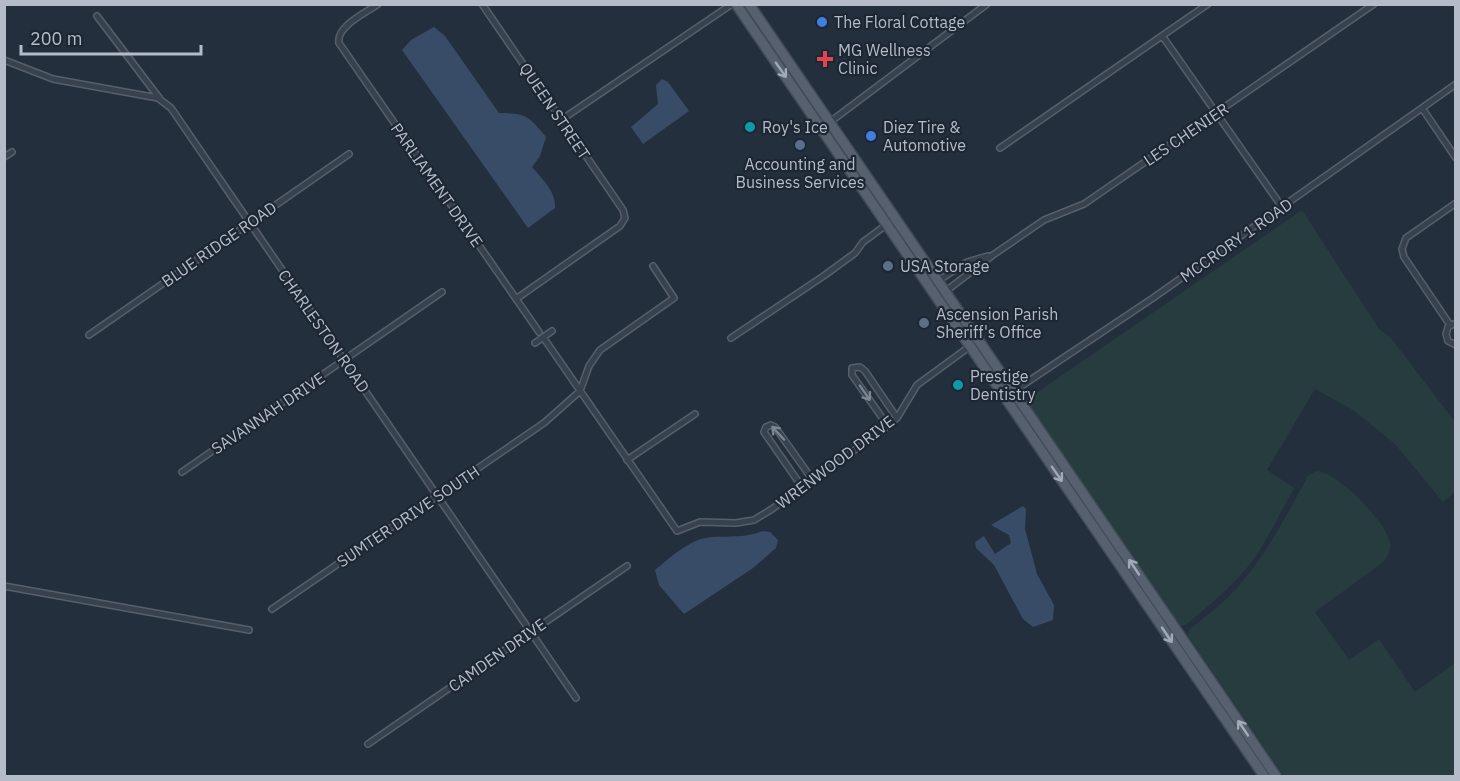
<svg xmlns="http://www.w3.org/2000/svg" width="1460" height="781" font-family="'IBM Plex Sans',sans-serif">
	<rect width="100%" height="100%" fill="#242f3e"/>
	<path fill="#263c3f" d="M1302,210L1379,329L1391,338L1455,422V492L1443,502L1395,444L1353,410L1315,389L1267,470L1294,488C1280,513 1267,541 1250,564C1232,587 1208,606 1186,625H1180L1026,400Z
		M1316,471C1337,471 1385,521 1390,542C1391,550 1388,557 1382,563L1315,612L1349,660L1379,639L1415,692L1455,663V776H1284L1188,636L1189,630C1204,617 1222,605 1235,590C1266,556 1286,516 1308,476Z"/>
	<path fill="#394c67" d="M434,27L445,36L499,113C526,113 529,116 546,137L540,156L532,167C542,179 556,191 555,208L528,228L402,50L411,40Z
		M662,79L668,82L689,111L643,144L631,127L658,104L656,85Z
		M1023,506L1026,509L1025,529L1037,574L1054,605L1053,620L1033,627L1023,619L994,565L976,548L975,542L984,536L995,554L1011,543L1009,535L991,525Z
		M763,531L770,532L778,540L776,548L753,568L684,614L659,585L655,570C671,557 691,538 712,537C730,536 745,538 763,531Z"/>
	<g fill="none" stroke-linecap="round" stroke-linejoin="round">
		<g stroke="#565f6c" stroke-width="8">
			<path id="minor" d="M378,4C366,13 336,26 339,43L539,332
				M482,4L623,210L625,218L620,226L516,299
				M97,16L160,99
				M1163,37L1282,207
				M4,60L53,79L158,98L171,108L576,698
				M1422,108L1456,158
				M561,120L732,4
				M830,122L987,4
				M1000,148L1208,4
				M4,157L12,152
				M938,281L967,262L988,256
				M946,291L993,255L1044,220L1084,204L1374,4
				M1456,323L1448,327L1446,334L1448,341L1456,345
				M1450,325L1404,257L1402,249L1406,238L1456,203
				M89,335L349,154
				M543,337L677,531L700,522L736,523L754,520L772,509L884,429L897,418L917,385L969,347
				M731,338L825,275L855,253L863,242L886,225
				M535,343L552,331
				M1014,391L1153,298L1456,84
				M888,426L852,375V368L860,367L865,371L897,418
				M627,460L695,414
				M182,472L442,292
				M802,487L764,432L766,427L771,425L775,427L812,479
				M4,586L249,630
				M272,609L544,423L580,391L589,366L600,350L674,298L653,266
				M368,744L627,566"/>
		</g>
		<g stroke="#414a57" stroke-width="12">
			<path id="primary" d="M736,4L1264,776
				M749,4L1276,776"/>
		</g>
		<use href="#minor" stroke="#38414e" stroke-width="5"/>
		<use href="#primary" stroke="#56606e" stroke-width="9"/>
	</g>
	<defs><path id="oneway-shaft" d="M-6 0H5M1.5-3L5.5 0L1.5 3" fill="none" stroke-width="1.6" stroke-linecap="round" stroke-linejoin="round" transform="scale(1.5)"/></defs>
	<g stroke="#a1aab7">
		<use href="#oneway-shaft" transform="translate(781 70) rotate(55)"/>
		<use href="#oneway-shaft" transform="translate(1057 474) rotate(55)"/>
		<use href="#oneway-shaft" transform="translate(1134 567) rotate(-124)"/>
		<use href="#oneway-shaft" transform="translate(1167 635) rotate(56)"/>
		<use href="#oneway-shaft" transform="translate(1243 728) rotate(-124)"/>
	</g>
	<g stroke="#7c8592">
		<use href="#oneway-shaft" transform="translate(865 393) rotate(55)"/>
		<use href="#oneway-shaft" transform="translate(778 433) rotate(-133)"/>
	</g>
	<g fill="#3f7fe0" stroke="#1d2633" stroke-width="2">
		<circle cx="822" cy="22" r="6"/>
		<circle cx="871" cy="136" r="6"/>
	</g>
	<path fill="#e0444e" stroke="#1d2633" stroke-width="2" d="M822 50h6v6h6v6h-6v6h-6v-6h-6v-6h6z"/>
	<g fill="#0f9aa8" stroke="#1d2633" stroke-width="2">
		<circle cx="750" cy="127" r="6"/>
		<circle cx="958" cy="385" r="6"/>
	</g>
	<g fill="#5c6f8a" stroke="#1d2633" stroke-width="2">
		<circle cx="800" cy="145" r="6"/>
		<circle cx="888" cy="266" r="6"/>
		<circle cx="924" cy="323" r="6"/>
	</g>
	<g text-anchor="middle" dominant-baseline="central" stroke-width="4.5" stroke-linejoin="round" paint-order="stroke">
		<g font-size="16" fill="#b4bcc9" stroke="#1d2633" text-anchor="start">
			<text x="834" y="22">The Floral Cottage</text>
			<text x="838" y="50">MG Wellness<tspan x="838" dy="18">Clinic</tspan></text>
			<text x="762" y="127">Roy's Ice</text>
			<text x="883" y="127">Diez Tire &amp;<tspan x="883" dy="18">Automotive</tspan></text>
			<text x="800" y="164" text-anchor="middle">Accounting and<tspan x="800" dy="18">Business Services</tspan></text>
			<text x="900" y="266">USA Storage</text>
			<text x="936" y="314">Ascension Parish<tspan x="936" dy="18">Sheriff's Office</tspan></text>
			<text x="970" y="376">Prestige<tspan x="970" dy="18">Dentistry</tspan></text>
		</g>
		<g font-size="16" fill="#b4bcc9" stroke="#1d2633">
			<text transform="translate(555 111) rotate(56)">QUEEN STREET</text>
			<text transform="translate(1186 134) rotate(-34)">LES CHENIER</text>
			<text transform="translate(437 185) rotate(55)">PARLIAMENT DRIVE</text>
			<text transform="translate(1236 240) rotate(-35)">MCCRORY 1 ROAD</text>
			<text transform="translate(219 244) rotate(-35)">BLUE RIDGE ROAD</text>
			<text transform="translate(324 331) rotate(55)">CHARLESTON ROAD</text>
			<text transform="translate(268 413) rotate(-34)">SAVANNAH DRIVE</text>
			<text transform="translate(835 462) rotate(-37)">WRENWOOD DRIVE</text>
			<text transform="translate(408 516) rotate(-34)">SUMTER DRIVE SOUTH</text>
			<text transform="translate(497 655) rotate(-35)">CAMDEN DRIVE</text>
		</g>
	</g>
	<rect width="1460" height="781" fill="none" stroke="#b4bcc9" stroke-width="12"/>
	<path d="M21 45v9h180v-9" fill="none" stroke="#b4bcc9" stroke-width="3"/>
	<text x="30" y="45" font-size="18" fill="#b4bcc9" stroke="#1d2633" stroke-width="4.5" paint-order="stroke">200 m</text>
</svg>
